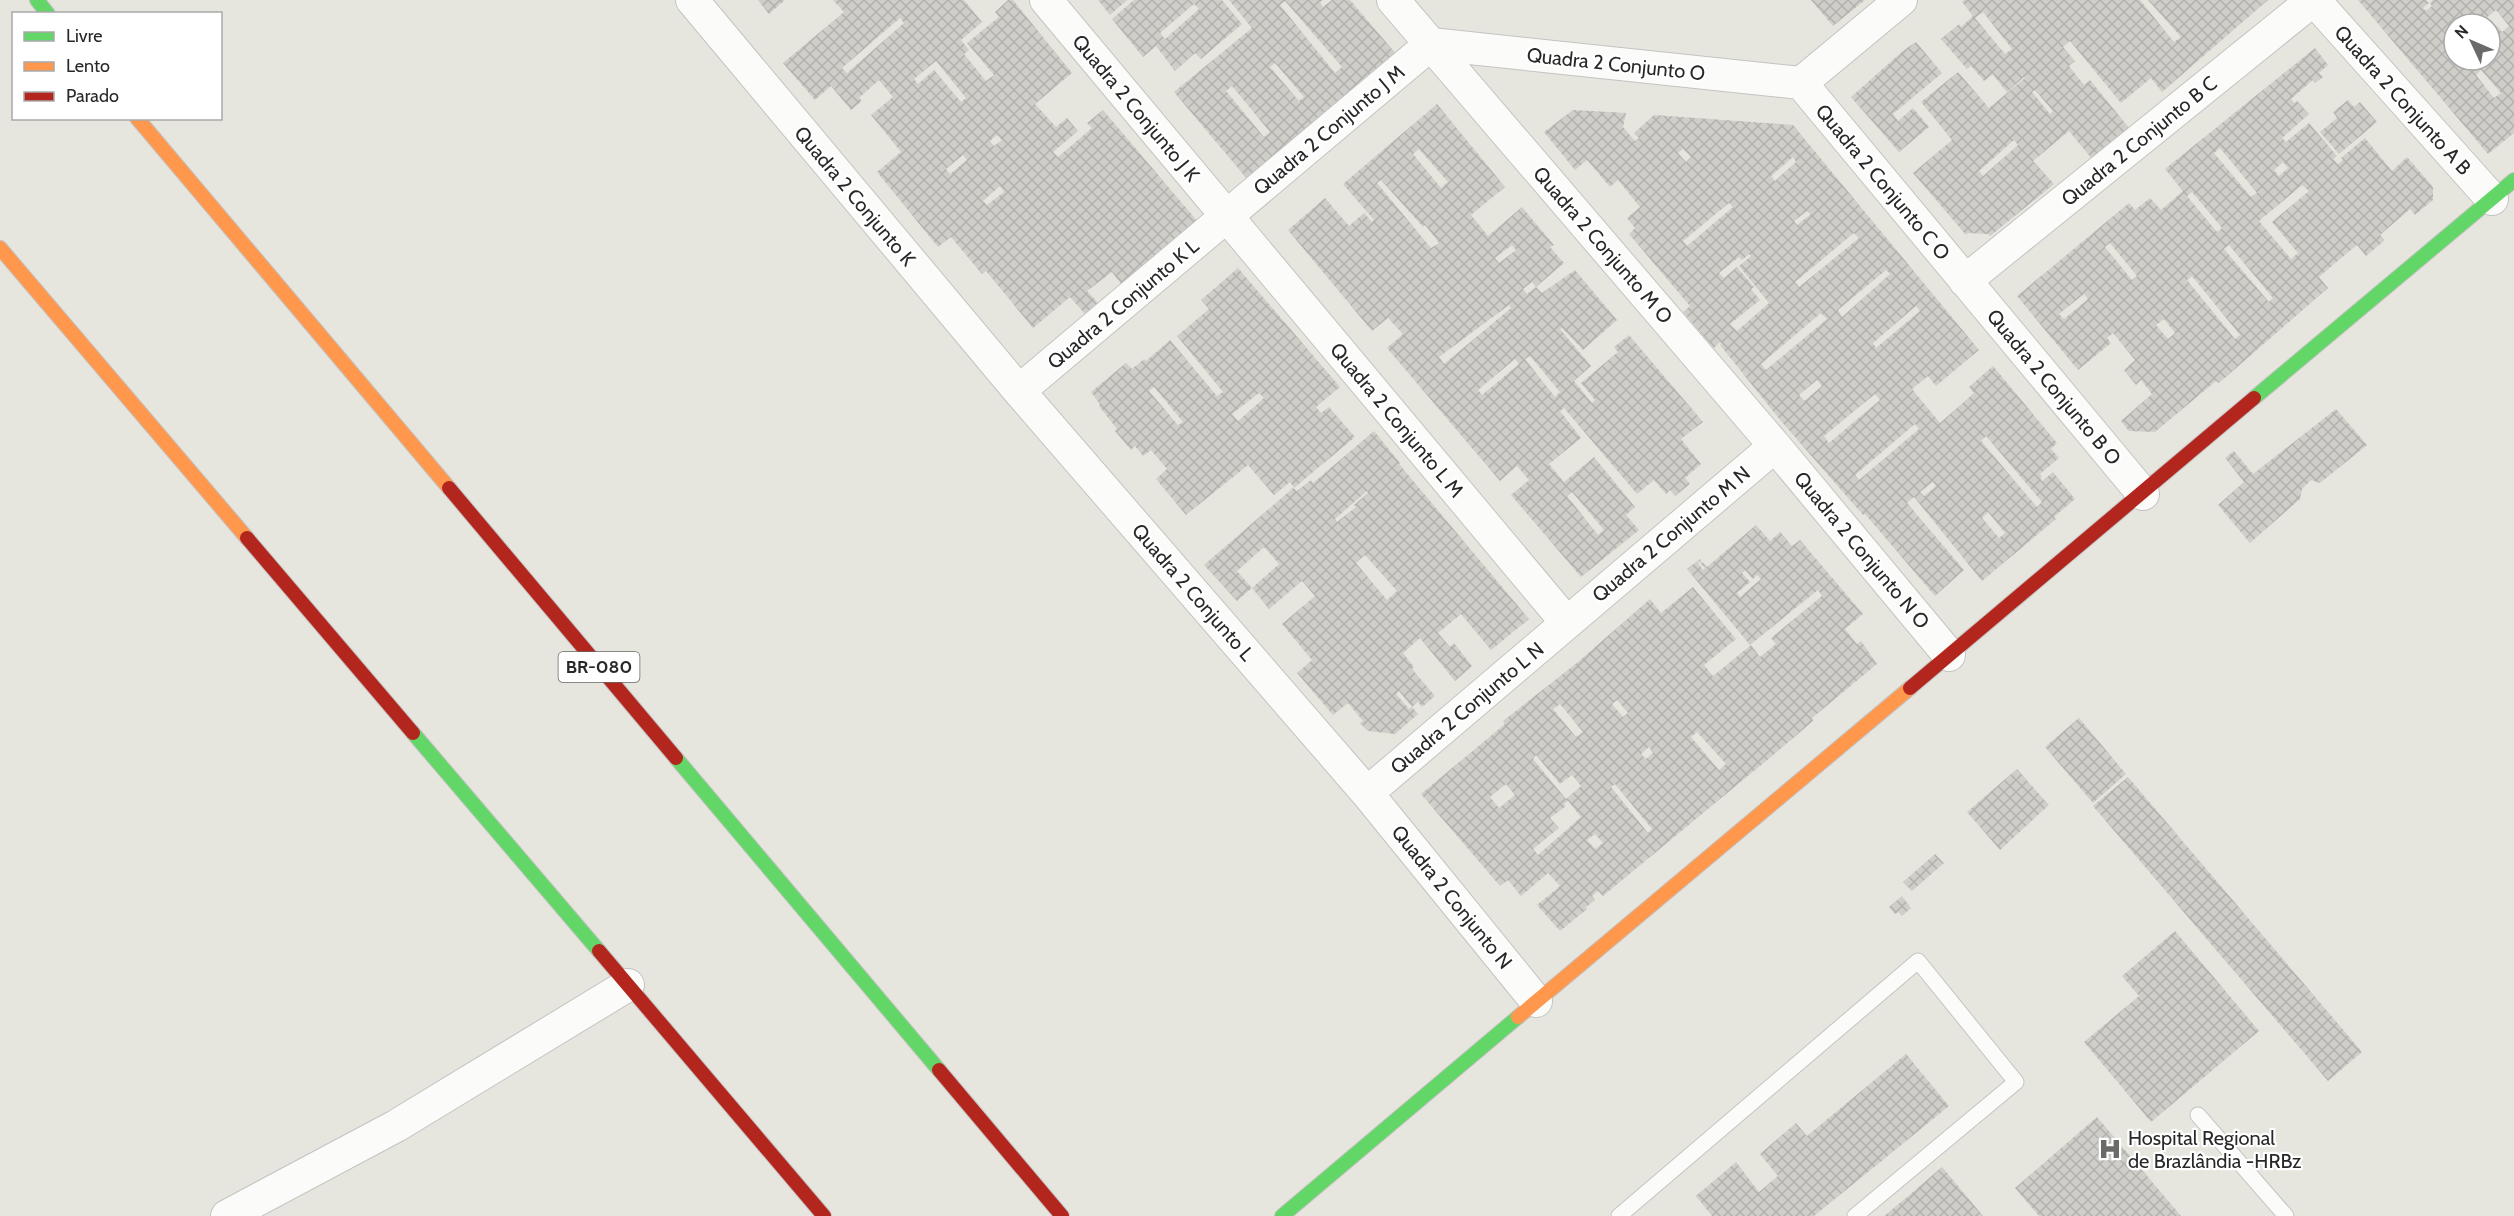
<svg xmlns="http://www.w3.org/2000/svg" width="2514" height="1216" font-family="Cabin,sans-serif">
	<defs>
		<pattern id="building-cross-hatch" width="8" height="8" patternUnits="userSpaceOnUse" patternTransform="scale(1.5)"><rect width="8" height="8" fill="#cfcec9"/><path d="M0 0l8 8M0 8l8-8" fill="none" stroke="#b2b1ad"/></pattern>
	</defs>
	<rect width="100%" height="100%" fill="#e6e5de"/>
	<path fill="url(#building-cross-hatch)" fill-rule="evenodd" d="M758,0H785L769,14Z
		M833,0H964L982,22L961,40L969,50L964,54L986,81L994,75L967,43L999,17L995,12L1008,0H1013L1072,73L1035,104L1056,127L1067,118L1078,131L1053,152L1058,157L1092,128L1087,123L1103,110L1198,222L1121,284L1112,272L1087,291L1098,303L1085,314L1070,297L1033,328L986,271L982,274L951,237L938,247L877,172L901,152L871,115L893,97L879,80L859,98L862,101L851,110L831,86L815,100L783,63L844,12ZM900,18L904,23L847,73L842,68ZM936,61L966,98L961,102L934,70L918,84L914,79ZM997,135L1002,140L994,146L990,141ZM963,155L967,160L950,174L946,169ZM1000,186L1004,192L987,205L983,201Z
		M1098,0H1127L1110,15Z
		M1134,0H1222L1242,24L1201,59L1195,53L1175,71L1156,46L1143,57L1112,19ZM1194,4L1199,9L1165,39L1160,33Z
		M1229,0H1323L1320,2L1323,7L1332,0H1350L1397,55L1248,180L1174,92L1252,28ZM1285,1L1342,67L1335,73L1280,5ZM1275,63L1304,97L1299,101L1270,67ZM1232,86L1270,132L1264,137L1226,91Z
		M1811,0H1865L1833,26Z
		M1964,0H2140L2174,42L2181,37L2148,0H2268L2162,92L2151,78L2121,103L2070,41L2063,47L2075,61L2069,66L2084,85L2090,80L2129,128L2092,159L2069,131L2033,161L2054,184L1990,236L1988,234L1968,233L1966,235L1913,173L1952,140L1921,102L1958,72L1989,108L2025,78L2024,77L2007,92L1993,75L1996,72L1984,81L1971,66L1967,69L1941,39L1959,24L1961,27L1973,16L1962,2ZM1983,12L2012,49L2005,54L1975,18ZM2035,90L2053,111L2050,114L2032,92ZM2014,140L2018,145L1983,176L1979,171Z
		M2358,0H2426L2429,3L2423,8L2426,11L2432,6L2430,3L2433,0H2514V133L2488,154ZM2496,10L2509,26L2502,32L2497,26L2493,29L2490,25V60H2454V24H2467L2478,15L2483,21L2479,24H2489L2485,19ZM2481,70L2501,93L2494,98L2476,75Z
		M1916,42L1942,73L1893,114L1898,121L1913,108L1929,127L1899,152L1851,97L1904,50Z
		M2315,48L2328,65L2319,73L2323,77L2315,83L2313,80L2291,99L2294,103L2297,101L2309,114L2282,138L2286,142L2309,123L2337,156L2333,159L2338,164L2343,160L2341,158L2365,138L2392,171L2407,157L2433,187V200L2415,215L2410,209L2380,235L2385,240L2366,256L2357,245L2334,264L2319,277L2328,288L2219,383L2216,381L2155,432L2129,431L2121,421L2152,394L2141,380L2136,385L2124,370L2135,360L2117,338L2113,333L2107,338L2111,343L2078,370L2017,296L2129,203L2135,210L2150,198L2161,210L2183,191L2165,169ZM2220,148L2257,193L2251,197L2214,153ZM2283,162L2288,168L2279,176L2274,170ZM2302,185L2309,191L2272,222L2298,253L2291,259L2259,221ZM2192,192L2222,228L2217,232L2187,196ZM2110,243L2137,276L2132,280L2105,247ZM2229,245L2273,298L2269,302L2224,249ZM2192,276L2240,335L2235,339L2187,280ZM2084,294L2088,299L2064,319L2059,314ZM2164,319L2175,333L2168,339L2156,325Z
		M2348,100L2354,107L2360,102L2377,122L2339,154L2320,132L2337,118L2333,112Z
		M1437,104L1505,187L1471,215L1488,236L1522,207L1554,245L1550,247L1564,263L1536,287L1532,282L1523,289L1527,294L1536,287L1542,293L1575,270L1617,320L1583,350L1562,328L1560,329L1591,366L1574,381L1592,403L1595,400L1581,383L1618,352L1614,347L1629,335L1703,422L1681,439L1701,464L1685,478L1690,484L1675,496L1670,490L1666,494L1654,480L1637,494L1564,408L1560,411L1581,438L1549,464L1564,482L1594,457L1635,507L1626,515L1639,530L1581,577L1511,495L1529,480L1517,466L1500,481L1387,348L1403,334L1388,318L1372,331L1288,230L1325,198L1349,226L1364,213L1372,222L1374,220L1343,184ZM1419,149L1448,182L1441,188L1413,154ZM1381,180L1423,227L1425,225L1439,243L1431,248L1377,183ZM1512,245L1516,250L1499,263L1495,258ZM1509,305L1511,308L1444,364L1439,357ZM1530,356L1560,392L1555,397L1525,359ZM1515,359L1519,364L1482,395L1478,390ZM1572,492L1604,530L1598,535L1567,496Z
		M1573,110L1626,113L1623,127L1635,141L1639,138L1634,133L1654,115L1793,125L1979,350L1936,386L1928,376L1912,389L1940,423L1974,393L1969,387L1993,366L2057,443L2051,449L2059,458L2040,474L2042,477L2040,478L2042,481L2053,472L2075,499L2054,517L2056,519L1982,581L1914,497L1907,503L1964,570L1935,596L1865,514L1863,515L1781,421L1720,345L1722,344L1720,342L1714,348L1683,312L1690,306L1629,234L1635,228L1627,218L1640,207L1618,180L1610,187L1587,160L1575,170L1544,132ZM1683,149L1691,157L1686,162L1678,153ZM1793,157L1796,162L1775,181L1771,176ZM1729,203L1733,207L1687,246L1683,241ZM1807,211L1811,214L1797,225L1794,221ZM1854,233L1859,238L1799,287L1795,282ZM1749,254L1751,256L1739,266L1769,303L1737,331L1730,324L1760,300L1751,289L1754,287L1737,267L1724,278L1719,273L1739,257L1742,260ZM1886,270L1890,274L1842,317L1838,310ZM1916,306L1920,311L1876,348L1873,343ZM1821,313L1827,319L1766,370L1761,364ZM1817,380L1822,386L1804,401L1799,395ZM1875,394L1880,400L1829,443L1824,436ZM1915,424L1919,429L1859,480L1855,475ZM1986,436L2042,502L2037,507L1981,441ZM1933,482L1936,486L1924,496L1920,492ZM1988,512L2005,533L1999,538L1982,518Z
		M1238,268L1340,387L1316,407L1321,413L1329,407L1355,437L1294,488L1290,482L1274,495L1248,465L1186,515L1156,479L1167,469L1151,450L1143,456L1135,446L1131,450L1115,431L1117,429L1099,406L1100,404L1091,392L1126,363L1132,369L1144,359L1146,361L1170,340L1217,396L1223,392L1177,336L1209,309L1201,300ZM1154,387L1183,422L1178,425L1149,391ZM1259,393L1264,398L1238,421L1232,414Z
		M2336,409L2367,445L2320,483L2311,480L2302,489L2300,499L2250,543L2218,505L2244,482L2225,458L2234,451L2253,474Z
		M1374,431L1400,463L1399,464L1529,619L1491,650L1461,614L1438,633L1450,647L1454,643L1472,666L1455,681L1420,638L1403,653L1414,667L1412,669L1435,696L1422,707L1418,702L1412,707L1418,714L1395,734L1368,731L1360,723L1363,721L1348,703L1333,715L1297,673L1312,660L1282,624L1315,596L1302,581L1269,609L1252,588L1279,564L1264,547L1237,571L1252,588L1237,601L1204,565L1293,488L1297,491L1311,480L1313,483ZM1367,491L1368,493L1354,505L1356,507L1337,522L1335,519ZM1365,555L1397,591L1387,600L1356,563ZM1399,691L1412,707L1409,709L1396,694Z
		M1756,525L1770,541L1780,532L1792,546L1800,540L1863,614L1845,629L1857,644L1861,641L1877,664L1812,718L1813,721L1778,751L1603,896L1598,891L1592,896L1595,900L1585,908L1587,909L1560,931L1537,905L1560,886L1548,873L1521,896L1508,880L1500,886L1421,794L1505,724L1503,721L1578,662L1650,599L1661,613L1693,587L1736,639L1704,665L1713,676L1751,645L1760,657L1776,644L1771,638L1822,596L1818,590L1750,645L1687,569L1700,559L1701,561L1698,563L1703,570L1705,568L1700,563L1702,562L1707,567ZM1745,570L1753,579L1757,575L1761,579L1740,597L1737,593L1750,582L1742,573ZM1617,700L1628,713L1623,717L1612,704ZM1560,704L1583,732L1576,737L1553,709ZM1697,732L1726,764L1719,770L1691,737ZM1649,747L1653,753L1646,759L1641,754ZM1536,755L1560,784L1572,775L1581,786L1566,799L1533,759ZM1506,784L1515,795L1499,808L1490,797ZM1615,784L1652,829L1648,833L1611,787ZM1568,801L1581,817L1538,855L1533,849L1559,828L1550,818L1566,806L1564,804ZM1595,834L1603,843L1595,849L1587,840Z
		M2079,718L2126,774L2093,803L2045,747Z
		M2017,769L2049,805L2000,850L1967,812Z
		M2128,777L2362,1052L2328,1081L2093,806Z
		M1935,854L1944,863L1912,891L1903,882Z
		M1902,896L1911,908L1902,916L1898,912L1895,914L1889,907Z
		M2175,931L2259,1031L2151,1122L2084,1042L2139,996L2122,976Z
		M1906,1054L1949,1106L1814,1216H1712L1696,1196L1736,1162L1759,1192L1778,1176L1760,1154L1796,1123L1807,1136Z
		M2097,1117L2181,1216H2039L2015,1188Z
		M1942,1167L1983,1216H1884L1906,1198Z"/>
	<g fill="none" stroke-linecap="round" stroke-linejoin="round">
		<g stroke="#c4c3c3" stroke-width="17">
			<path id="lane" d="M2198,1115L2286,1216
				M1619,1216L1918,961L2016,1082L1855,1216"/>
		</g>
		<g stroke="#c4c3c3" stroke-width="34">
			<path id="street" d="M692,0L1019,391L1367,793L1536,1001
				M1046,0L1567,623
				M1393,0L1775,446L1949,655
				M2314,0L2492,199
				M1431,44L1801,83
				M1801,83L2143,494
				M1801,83L1901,0
				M1965,281L2313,0
				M1019,391L1431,44
				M1367,793L1775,446
				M227,1216L396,1126L628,985"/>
		</g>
		<g stroke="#c4c3c3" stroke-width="16">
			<path id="fast" d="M37,0L48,14
				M2254,398L2514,180
				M413,733L599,951
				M676,758L939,1070
				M1282,1216L1518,1017"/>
		</g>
		<g stroke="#c4c3c3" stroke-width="16">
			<path id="slow" d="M137,118L449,488
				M0,248L247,538
				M1518,1017L1910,688"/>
		</g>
		<g stroke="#c4c3c3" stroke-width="16">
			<path id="jam" d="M449,488L676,758
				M247,538L413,733
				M1910,688L2254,398
				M599,951L824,1216
				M939,1070L1062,1216"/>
		</g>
		<use href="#lane" stroke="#fbfbfa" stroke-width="15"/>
		<use href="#street" stroke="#fbfbfa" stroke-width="32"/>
		<use href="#fast" stroke="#63d668" stroke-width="14"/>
		<use href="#slow" stroke="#ff974d" stroke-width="14"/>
		<use href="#jam" stroke="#b3261e" stroke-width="14"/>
	</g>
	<defs>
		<g id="hospital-bare" transform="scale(1.8)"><path d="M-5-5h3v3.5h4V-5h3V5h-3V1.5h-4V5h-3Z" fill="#6a6a68" stroke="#fff" stroke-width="2.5" paint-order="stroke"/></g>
	</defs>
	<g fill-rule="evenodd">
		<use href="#hospital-bare" x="2110" y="1149"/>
	</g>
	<g text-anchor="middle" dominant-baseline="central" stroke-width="4.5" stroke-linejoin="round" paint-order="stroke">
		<rect fill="#fff" stroke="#686868" stroke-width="1.5" x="558.5" y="652" width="81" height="30" rx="4.5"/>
		<g font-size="18" font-weight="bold" fill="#282828">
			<text x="599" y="667">BR-080</text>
		</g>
		<g font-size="20" fill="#282828" stroke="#fff">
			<text transform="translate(1616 64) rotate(6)">Quadra 2 Conjunto O</text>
			<text transform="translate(2403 100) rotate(48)">Quadra 2 Conjunto A B</text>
			<text transform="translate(1136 108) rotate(50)">Quadra 2 Conjunto J K</text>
			<text transform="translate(1329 130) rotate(-40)">Quadra 2 Conjunto J M</text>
			<text transform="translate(2139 141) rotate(-39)">Quadra 2 Conjunto B C</text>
			<text transform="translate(1883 182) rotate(50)">Quadra 2 Conjunto C O</text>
			<text transform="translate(855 196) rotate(50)">Quadra 2 Conjunto K</text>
			<text transform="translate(1603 245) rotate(49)">Quadra 2 Conjunto M O</text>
			<text transform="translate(1123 304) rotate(-40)">Quadra 2 Conjunto K L</text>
			<text transform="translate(2054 387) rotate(50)">Quadra 2 Conjunto B O</text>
			<text transform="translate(1397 420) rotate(50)">Quadra 2 Conjunto L M</text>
			<text transform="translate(1671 534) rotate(-40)">Quadra 2 Conjunto M N</text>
			<text transform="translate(1862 550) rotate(50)">Quadra 2 Conjunto N O</text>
			<text transform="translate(1193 592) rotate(49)">Quadra 2 Conjunto L</text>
			<text transform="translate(1467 708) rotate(-40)">Quadra 2 Conjunto L N</text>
			<text transform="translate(1452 897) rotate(51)">Quadra 2 Conjunto N</text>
		</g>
		<g font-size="20" fill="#282828" stroke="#fff" text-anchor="start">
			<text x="2128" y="1138">Hospital Regional<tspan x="2128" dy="23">de Brazlândia -HRBz</tspan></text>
		</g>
	</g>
	<rect x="12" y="12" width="210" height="108" fill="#ffffff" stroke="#a9a9a9" stroke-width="1.5"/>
	<rect x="24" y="32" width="30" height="9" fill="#63d668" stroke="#a9a9a9" stroke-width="1.5"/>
	<text x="66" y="42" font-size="18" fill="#282828">Livre</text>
	<rect x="24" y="62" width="30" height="9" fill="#ff974d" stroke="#a9a9a9" stroke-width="1.5"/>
	<text x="66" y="72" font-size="18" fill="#282828">Lento</text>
	<rect x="24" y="92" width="30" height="9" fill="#b3261e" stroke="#a9a9a9" stroke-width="1.5"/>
	<text x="66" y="102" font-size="18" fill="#282828">Parado</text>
	<g transform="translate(2472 42) rotate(314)"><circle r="28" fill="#ffffff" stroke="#a9a9a9" stroke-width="1.5"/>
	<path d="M0-4.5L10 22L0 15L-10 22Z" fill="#6a6a68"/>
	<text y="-9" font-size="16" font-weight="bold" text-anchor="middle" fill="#282828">N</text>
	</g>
</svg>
